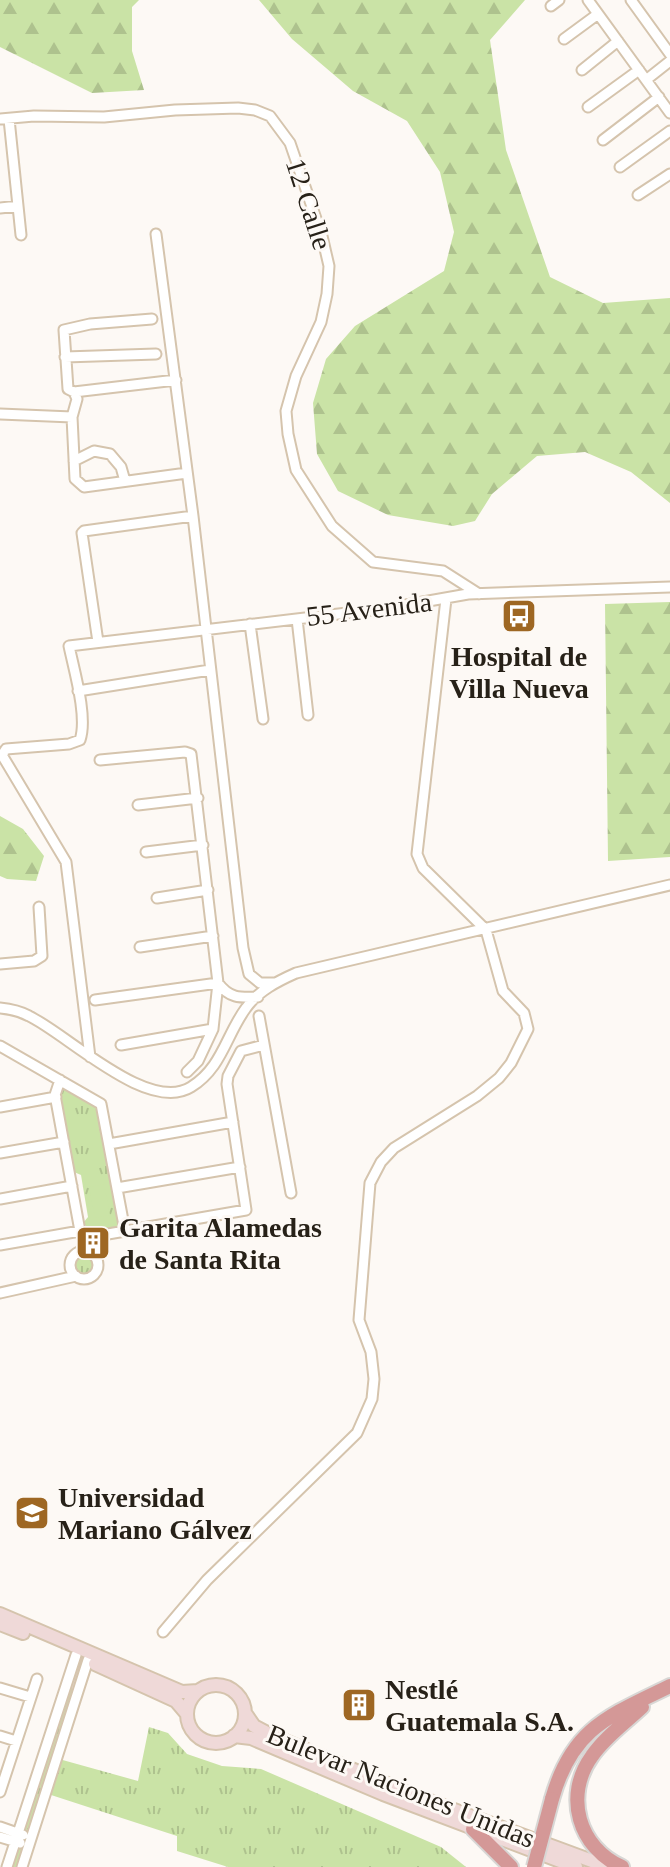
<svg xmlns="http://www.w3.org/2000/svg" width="670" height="1867" font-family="'Times New Roman',serif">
	<defs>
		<pattern id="grass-tufts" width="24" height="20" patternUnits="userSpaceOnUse" patternTransform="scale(2)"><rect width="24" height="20" fill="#cae3a6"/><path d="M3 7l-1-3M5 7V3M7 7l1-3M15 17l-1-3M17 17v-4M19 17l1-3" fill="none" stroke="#aec28e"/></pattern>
		<pattern id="forest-firs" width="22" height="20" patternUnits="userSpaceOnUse" patternTransform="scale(2)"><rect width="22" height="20" fill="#cae3a6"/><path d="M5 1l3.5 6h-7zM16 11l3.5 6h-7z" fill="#aec28e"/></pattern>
	</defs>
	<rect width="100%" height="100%" fill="#fdf9f5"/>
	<path fill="url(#grass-tufts)" d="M63,1088L98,1107L119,1224L117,1227L92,1232L83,1223L88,1217L81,1175L74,1172L60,1093Z
		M74 1265a10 10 0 1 1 20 0a10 10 0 1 1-20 0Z
		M66,1686L78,1691L22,1867H7Z
		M149,1727L168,1733L187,1754L222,1766L261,1769L441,1847L466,1867H228L177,1851V1836L48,1794L59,1759L138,1781Z"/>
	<path fill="url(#forest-firs)" d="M0,0H139L132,7V51L144,90L92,93L0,47Z
		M259,0H525L490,40L506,150L550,277L603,303L670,298V503L631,472L585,452L537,456L492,494L475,521L453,526L388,515L338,491L317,454L313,403L326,359L355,326L444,271L454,232L440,172L407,121L353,91L292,39Z
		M670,602V857L608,861L605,604Z
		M0,816L23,829L44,856L36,881L7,879L0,876Z"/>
	<path fill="#cae3a6" d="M104,1184L110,1215L95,1218L89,1187Z"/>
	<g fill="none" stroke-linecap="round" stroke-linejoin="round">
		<g stroke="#d5c4ad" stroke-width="13">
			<path id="minor" d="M588,0L670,113
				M631,0L670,54
				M551,6L559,0
				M564,39L598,14
				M582,70L618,41
				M646,80L670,61
				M588,107L639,70
				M0,119L34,116L104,117L175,110L238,108L255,110L270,116L290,143L322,236L329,266L327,294L321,322L296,376L286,411L288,434L296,470L332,526L373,562L443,571L479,594
				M9,119L21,235
				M603,140L659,97
				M620,167L670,131
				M638,195L670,174
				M0,208L18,206
				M156,234L193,516L243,948L249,974L260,983H274
				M152,319L90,324L64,330L68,389L74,392L176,380
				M65,357L156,354
				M74,392L77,399L72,417L75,479L84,487L187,473
				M0,414L72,417
				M74,461L94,451L110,454L121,467L125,481
				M297,619L308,715
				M250,624L263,719
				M98,642L82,533L84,531L193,516
				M78,691L210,670
				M100,760L185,752L191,754L218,983C229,998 239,998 258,997
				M138,805L198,798
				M146,852L203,845
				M157,898L208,890
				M140,947L213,936
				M0,964L34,961L42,956L39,907
				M95,1000L218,983L213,1029L121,1045
				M0,1008C10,1009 20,1011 29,1016C67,1034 148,1114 191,1087C222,1068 226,1035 246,1008C258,991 278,981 296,973L670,885
				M259,1016L291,1193
				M0,1046L101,1104L125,1231
				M90,1057L66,862L2,755L6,749L69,744L80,740C88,717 74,670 69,646L389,608L468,594L670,587
				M187,1072L198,1061L213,1029
				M60,1080L55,1095L80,1231L85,1240L83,1251
				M0,1107L56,1097
				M109,1144L233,1122
				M0,1153L64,1142
				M117,1188L240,1167
				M0,1199L72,1186
				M0,1245L80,1231L94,1236L108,1234L246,1210L227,1084L228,1076L241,1051L264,1045
				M70 1265a14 14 0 1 1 28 0a14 14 0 1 1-28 0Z
				M0,1293L76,1276
				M163,1632L207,1580L357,1433L372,1399L374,1379L371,1352L359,1320L370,1183L381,1162L394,1148L477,1096L499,1078L511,1063L528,1029L524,1013L503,991L486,930L423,868L417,854L446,599
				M0,1688L30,1697
				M0,1736L16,1741
				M0,1792L37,1679
				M0,1827L23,1835
				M0,1837L20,1843
				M7,1867L76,1655
				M22,1867L88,1660"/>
		</g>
		<g stroke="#d5c4ad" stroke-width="16">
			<path id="secondary" d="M0,1614L182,1692L198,1691
				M0,1624L23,1633
				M95,1664L176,1701L187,1714
				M187 1714a29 29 0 1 1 58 0a29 29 0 1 1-58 0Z
				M245,1713L254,1726L273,1736L411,1794L608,1867
				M234,1736L251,1738L383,1794L576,1867"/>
		</g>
		<g stroke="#d8d7d5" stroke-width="18">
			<path id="trunk" d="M552,1799C572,1728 609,1716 670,1686
				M473,1829L511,1867
				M622,1867C579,1848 563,1796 592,1756C605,1737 625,1723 642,1707"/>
		</g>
		<use href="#minor" stroke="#fff" stroke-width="9"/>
		<use href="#secondary" stroke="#efd9d8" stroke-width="12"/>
		<use href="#trunk" stroke="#d49897" stroke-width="14"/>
		<g stroke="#d8d7d5" stroke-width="18" stroke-linecap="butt">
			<path id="trunk-bridge" d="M534,1867L552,1799"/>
		</g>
		<use href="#trunk-bridge" stroke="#d49897" stroke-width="14"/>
	</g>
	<defs>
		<g id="bus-square" transform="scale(1.8)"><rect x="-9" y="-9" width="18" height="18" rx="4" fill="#9e6723" stroke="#fdf9f5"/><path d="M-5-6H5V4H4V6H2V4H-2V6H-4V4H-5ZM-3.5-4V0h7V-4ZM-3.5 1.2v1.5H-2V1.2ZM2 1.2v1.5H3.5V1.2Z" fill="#fff"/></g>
		<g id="building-square" transform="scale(1.8)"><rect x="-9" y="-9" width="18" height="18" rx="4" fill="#9e6723" stroke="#fdf9f5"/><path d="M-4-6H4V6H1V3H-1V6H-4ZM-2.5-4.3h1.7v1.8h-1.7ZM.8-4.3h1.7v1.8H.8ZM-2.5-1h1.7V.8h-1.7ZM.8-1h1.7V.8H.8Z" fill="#fff"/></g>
		<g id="university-square" transform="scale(1.8)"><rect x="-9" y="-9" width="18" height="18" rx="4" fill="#9e6723" stroke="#fdf9f5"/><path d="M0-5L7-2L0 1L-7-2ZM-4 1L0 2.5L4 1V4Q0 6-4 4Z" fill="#fff"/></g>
	</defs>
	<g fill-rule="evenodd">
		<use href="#bus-square" x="519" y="616"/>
		<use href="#building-square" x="93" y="1243"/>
		<use href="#university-square" x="32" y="1513"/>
		<use href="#building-square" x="359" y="1705"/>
	</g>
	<g text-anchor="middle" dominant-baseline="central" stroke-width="6" stroke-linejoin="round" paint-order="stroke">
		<g font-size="28" fill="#272118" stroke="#fdf9f5">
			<text transform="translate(309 204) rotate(72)">12 Calle</text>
			<text transform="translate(369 609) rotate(-7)">55 Avenida</text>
			<text transform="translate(401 1786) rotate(22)">Bulevar Naciones Unidas</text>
		</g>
		<g font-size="28" font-weight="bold" fill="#272118" stroke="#fdf9f5" text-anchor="start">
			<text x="519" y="656" text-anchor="middle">Hospital de<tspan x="519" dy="32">Villa Nueva</tspan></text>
			<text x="119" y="1227">Garita Alamedas<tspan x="119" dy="32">de Santa Rita</tspan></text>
			<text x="58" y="1497">Universidad<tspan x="58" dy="32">Mariano Gálvez</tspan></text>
			<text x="385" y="1689">Nestlé<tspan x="385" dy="32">Guatemala S.A.</tspan></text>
		</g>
	</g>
</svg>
